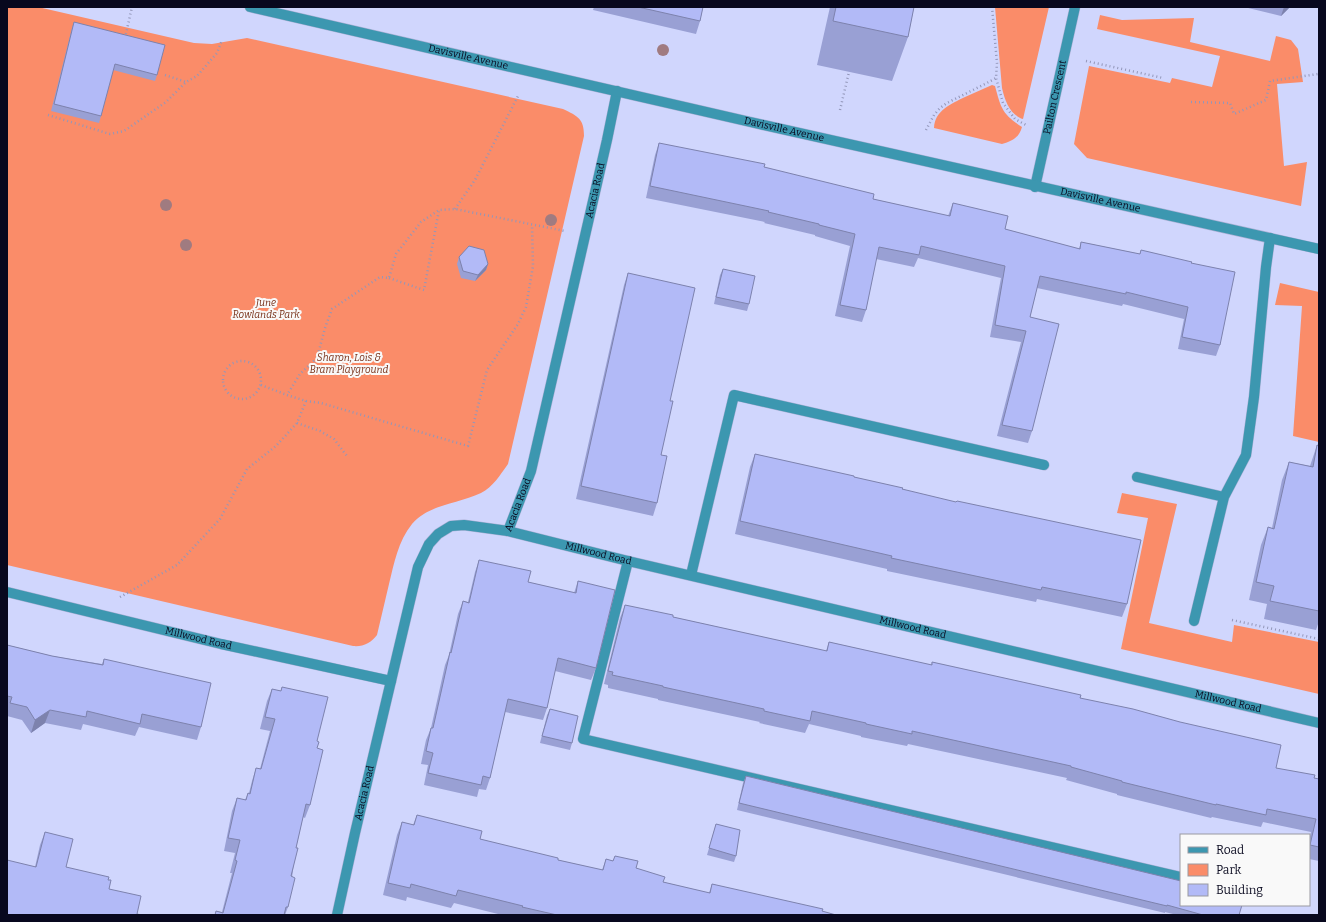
<svg xmlns="http://www.w3.org/2000/svg" width="1326" height="922" font-family="Bitter,serif">
	<rect width="100%" height="100%" fill="#d0d6fd"/>
	<path fill="#fa8c69" d="M7,7H38L194,43L212,44L247,38L563,109C578,116 584,119 584,136L508,464C500,475 493,487 481,493C458,504 429,504 412,524C398,541 394,564 389,584C385,601 381,618 377,635C371,643 363,647 353,646L7,565Z
		M995,7H1049L1023,119C1010,115 1005,101 1002,88Z
		M1100,15L1122,20L1194,18L1190,42L1270,61L1276,36L1291,40L1298,49L1303,82L1277,84L1284,166L1307,162L1301,206L1087,158L1074,144L1089,66L1170,83L1172,78L1212,87L1220,56L1097,29Z
		M992,85L995,86C1001,108 1002,114 1022,127C1019,138 1012,141 1002,144L934,128C935,110 951,104 965,97C974,93 983,89 992,85Z
		M1280,283L1319,292V442L1293,436L1302,306L1275,305Z
		M1122,493L1177,504L1149,623L1232,642L1234,625L1319,642V694L1121,649L1148,518L1117,513Z"/>
	<g fill="none" stroke-linecap="round" stroke-linejoin="round">
		<g stroke="#acb1d5" stroke-width="11">
			<path id="service" d="M1137,477L1224,497
				M628,561L583,739L1181,877
				M691,575L734,395L1044,465
				M1194,621L1224,497L1246,455L1254,397L1266,267L1270,238"/>
		</g>
		<g stroke="#acb1d5" stroke-width="11">
			<g id="minor">
				<path id="s1" d="M1035,187L1075,7"/>
				<path id="s2" d="M508,531L531,471L607,140L617,91"/>
				<path id="s3" d="M7,592L221,644L391,681"/>
				<path id="s4" d="M337,915L355,833L418,567L429,544L438,534L451,526L464,525L508,531L628,561L1319,723"/>
			</g>
		</g>
		<g stroke="#acb1d5" stroke-width="11">
			<g id="tertiary">
				<path id="s5" d="M250,7L746,121L1319,249"/>
			</g>
		</g>
		<path stroke="#9397b9" stroke-width="2.5" stroke-dasharray="1 3" stroke-linecap="butt" d="M992,7L997,63L996,78L1003,103L1015,119L1026,125
			M125,38L132,7
			M1086,61L1163,78
			M165,75L186,82
			M1191,102L1230,103L1234,114L1266,100L1270,81L1318,74
			M840,110L849,72
			M48,115L110,134L124,131L166,102L186,82L197,76L217,53L222,40
			M926,130L934,115L940,108L947,103L985,84L996,78
			M455,209L475,180L518,96
			M389,278L424,290L439,210
			M223 380a19 19 0 1 1 38 0a19 19 0 1 1-38 0Z
			M261,385L287,395
			M306,401L321,403L468,446L487,370L518,324L526,307L533,266L532,225
			M297,423L320,431L334,439L347,456
			M120,597L177,565L220,519L247,469L276,446L297,423L306,401L287,395L300,374L317,358L325,328L332,309L380,277L389,278L396,254L421,222L439,210L455,209L565,231
			M1232,620L1319,639"/>
		<use href="#service" stroke="#3c97b0" stroke-width="10"/>
		<use href="#minor" stroke="#3c97b0" stroke-width="10"/>
		<use href="#tertiary" stroke="#3c97b0" stroke-width="10"/>
	</g>
	<g fill="#a07b80">
		<circle cx="663" cy="50" r="6"/>
		<circle cx="166" cy="205" r="6"/>
		<circle cx="551" cy="220" r="6"/>
		<circle cx="186" cy="245" r="6"/>
	</g>
	<path fill="#99a0d4" d="M594,7H703L700,21L696,34L593,10Z
		M830,7H914L908,37L892,81L817,65Z
		M1244,7H1290L1281,16Z
		M74,22L157,75L155,81L113,70L101,116L99,123L51,111L72,28Z
		M659,143L764,167L873,199L948,216L953,203L1005,229L1079,249L1081,242L1140,254L1141,250L1191,263L1220,345L1216,356L1178,349L1184,319L1123,304L1122,306L1037,288L1030,317L1032,431L1028,443L997,436L1021,342L990,337L1001,278L918,258L914,267L876,259L866,310L862,322L835,316L850,246L815,236V235L764,223L765,222L646,198L655,155Z
		M459,257L488,264L486,270L475,281L461,278L457,264Z
		M723,269L749,304L747,311L714,304L720,275Z
		M628,273L670,401L661,455L657,503L653,516L576,499L624,285Z
		M1317,445L1319,446V621L1316,630L1264,619L1267,604L1249,600L1261,545L1268,527L1272,528L1282,480L1289,462L1310,466Z
		M755,454L854,477L902,489L1127,604L1122,617L1037,599L1036,602L887,571V569L735,534L750,467Z
		M479,560L528,582L574,593L578,581L596,668L591,680L555,671L547,708L543,720L505,712L490,778L486,790L479,789L477,797L424,785L428,765L421,764L426,740L431,728L445,665L449,655L458,614L463,601L468,602L475,572Z
		M625,605L673,617L826,651L829,642L931,665L932,662L1080,698L1276,768L1319,779V861L1309,859V841L1311,832L1263,822L1261,827L1212,817L1211,818L1117,795V794L1066,780L1067,778L908,744L907,746L861,737V736L809,724L805,733L759,723L760,722L658,700V699L608,688V685L604,684L620,618Z
		M7,645L52,656L102,664L104,659L201,727L197,740L139,727L135,736L83,724L81,730L45,723L31,733L22,720L7,716Z
		M282,687L317,741L310,805L305,818L303,817L296,848L288,907L285,915H215L216,911L222,912L232,873H230L235,853L224,851L232,811L237,798L245,800L248,793H249L252,781L256,768L260,769L270,731L260,729L267,701L272,689L281,691Z
		M550,709L572,743L570,750L540,743L547,715Z
		M746,776L1239,915H1177L1165,912V913L737,810L743,783Z
		M417,815L480,839L558,860L602,870L606,859L613,861L615,856L636,868L663,882L709,893L712,884L836,915H502L454,903L451,908L407,897L406,901L383,895L397,835L402,822L413,825Z
		M716,824L736,856L734,862L707,855Z
		M45,832L66,867L108,880L109,889L137,914L7,915L35,867L40,845Z"/>
	<path fill="#7d82ad" d="M1284,7H1290L1281,16Z
		M488,264L486,270L475,281L478,275Z
		M50,710L45,723L31,733L35,720Z"/>
	<path fill="#b2baf7" stroke="#7d82ad" d="M638,7H703L700,21Z
		M836,7H914L908,37L833,21Z
		M74,22L165,45L157,75L115,64L101,116L54,104Z
		M659,143L765,164L764,167L874,194L873,199L950,216L953,203L1008,216L1005,229L1080,249L1081,242L1140,254L1141,250L1192,262L1191,263L1235,272L1220,345L1182,337L1188,307L1126,292V294L1040,276L1030,317L1059,324L1032,431L1002,425L1026,331L995,325L1005,266L921,246L919,255L879,247L866,310L840,305L855,234L819,225V224L768,212L769,211L650,186Z
		M469,246L484,250L488,264L478,275L463,271L459,257Z
		M723,269L755,276L749,304L716,297Z
		M628,273L695,288L670,401H673L661,455L667,456L657,503L581,486Z
		M1317,445L1319,446V611L1270,601L1274,586L1256,582L1268,527L1274,529L1289,462L1313,467Z
		M755,454L854,476V477L903,488L902,489L956,502L957,501L1141,540L1127,604L1042,587L1041,590L891,558L892,556L740,521Z
		M479,560L531,571L528,582L576,593L578,581L615,590L596,668L558,658L547,708L508,699L490,778L483,776L481,785L428,773L433,753L426,751L431,728H433L450,652L451,653L463,601L469,603Z
		M625,605L673,615V617L827,651L829,642L932,665V662L1081,695L1080,698L1133,709L1180,722L1281,745L1276,768L1315,775L1314,778L1319,779V847L1310,845L1316,819L1267,809L1266,815L1216,804V805L1122,782V781L1071,767V766L912,731V734L866,724V723L812,711L810,721L764,711V709L663,687V686L612,675L613,672L608,671Z
		M7,645L52,656L103,665L104,659L211,683L201,727L142,714L140,724L87,711L86,717L50,710L35,720L27,707L10,703L12,697L7,696Z
		M282,687L328,697L317,741L319,742L317,748L323,750L310,805L306,804L296,848H298L291,876L295,878L288,907H286L284,915H215L216,911L223,913L237,861L235,860L240,840L228,838L237,798L246,800L248,793L250,794L256,768L261,769L275,719L265,717L272,689L281,691Z
		M550,709L578,716L572,743L542,736Z
		M746,776L1181,881V905H1242L1239,915H1203L1167,905V906L739,803Z
		M417,815L482,831L480,839L558,858V860L603,870L606,859L613,861L615,856L638,861L636,868L665,877L663,882L710,893L712,884L823,909L822,911L836,915H557L522,907L523,906L458,890L456,896L411,884L410,888L388,883L402,822L414,825Z
		M716,824L740,830L736,856L709,848Z
		M45,832L73,839L66,867L109,877L108,880H111L109,889L141,896L137,914L141,915H7V860L36,867Z"/>
	<g text-anchor="middle" dominant-baseline="central" stroke-width="4" stroke-linejoin="round" paint-order="stroke">
		<g font-size="10" fill="#08081e" stroke="#f9f9f9">
			<text stroke="none"><textPath href="#s5" startOffset="224">Davisville Avenue</textPath></text>
			<text stroke="none"><textPath href="#s1" startOffset="92">Pailton Crescent</textPath></text>
			<text stroke="none"><textPath href="#s5" startOffset="548">Davisville Avenue</textPath></text>
			<text stroke="none"><textPath href="#s2" startOffset="352">Acacia Road</textPath></text>
			<text stroke="none"><textPath href="#s5" startOffset="872">Davisville Avenue</textPath></text>
			<text stroke="none"><textPath href="#s2" startOffset="28">Acacia Road</textPath></text>
			<text stroke="none"><textPath href="#s4" startOffset="562">Millwood Road</textPath></text>
			<text stroke="none"><textPath href="#s4" startOffset="885">Millwood Road</textPath></text>
			<text stroke="none"><textPath href="#s3" startOffset="197">Millwood Road</textPath></text>
			<text stroke="none"><textPath href="#s4" startOffset="1209">Millwood Road</textPath></text>
			<text stroke="none"><textPath href="#s4" startOffset="125">Acacia Road</textPath></text>
		</g>
		<g font-size="10" font-style="italic" fill="#783119" stroke="#f9f9f9">
			<text x="266" y="303">June<tspan x="266" dy="12">Rowlands Park</tspan></text>
			<text x="349" y="358">Sharon, Lois &amp;<tspan x="349" dy="12">Bram Playground</tspan></text>
		</g>
	</g>
	<rect width="1326" height="922" fill="none" stroke="#08081e" stroke-width="16"/>
	<rect x="1180" y="834" width="130" height="72" fill="#f9f9f9" stroke="#9999a1"/>
	<rect x="1188" y="847" width="20" height="6" fill="#3c97b0" stroke="#9999a1"/>
	<text x="1216" y="854" font-size="12" fill="#08081e">Road</text>
	<rect x="1188" y="864" width="20" height="12" fill="#fa8c69" stroke="#9999a1"/>
	<text x="1216" y="874" font-size="12" fill="#08081e">Park</text>
	<rect x="1188" y="884" width="20" height="12" fill="#b2baf7" stroke="#9999a1"/>
	<text x="1216" y="894" font-size="12" fill="#08081e">Building</text>
</svg>
